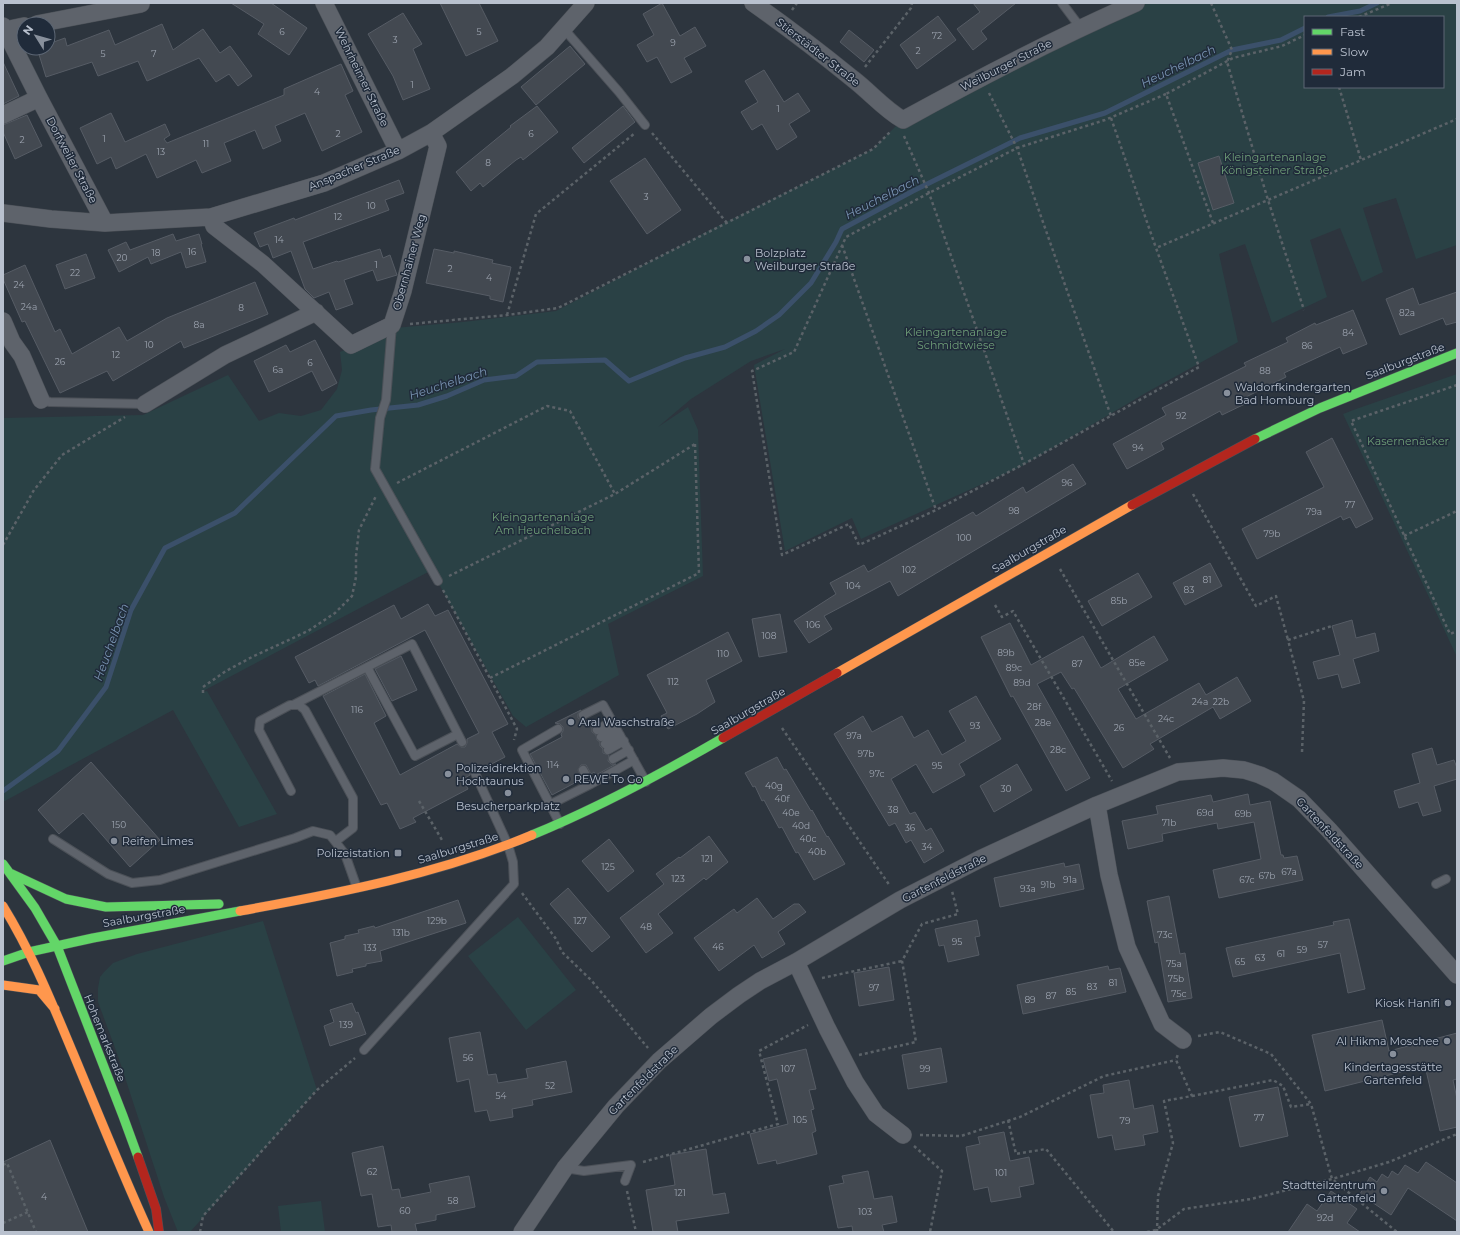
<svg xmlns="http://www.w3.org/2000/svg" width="1460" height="1235" font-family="Montserrat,sans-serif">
	<rect width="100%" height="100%" fill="#2d353e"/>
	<path fill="#2a4145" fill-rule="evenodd" d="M1136,3H1457V245L1416,259L1396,198L1363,208L1383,272L1362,282L1340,228L1310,240L1327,297L1272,323L1245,244L1219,254L1238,342L1149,391L1022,466L861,539L852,518L785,551L754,365L785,349L751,361L691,399L658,427L688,407L698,430L703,576L608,624L619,675L526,727L513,716L435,577L430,571L205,690L203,692L207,691L277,814L239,827L173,710L3,802V418L143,415L228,375L259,421L279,413L301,416L321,410L337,389L342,370L340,352L394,328L463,322L556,311L712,229L873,149L899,123ZM1305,17H1443V87H1305Z
		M1457,374V657L1343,414L1356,409Z
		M518,917L576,990L526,1030L468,956Z
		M263,921L317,1090L190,1232H178L164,1197L118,1056L98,1002V988L100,977L104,972L113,963L137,954Z
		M321,1201L325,1232H281L278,1206Z"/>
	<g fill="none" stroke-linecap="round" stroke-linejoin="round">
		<path stroke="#3b506a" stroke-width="5" d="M1328,17L1360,11L1377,3
			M3,791L58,751L106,687L131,610L165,548L235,513L336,416L371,410L418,405L447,396L484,380L516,376L537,362L605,360L629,381L685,358L725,347L756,331L779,315L811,283L836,242L842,229L913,191L1020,138L1105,113L1232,50L1281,40L1305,28"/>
	</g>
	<path fill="#434951" stroke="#565c65" d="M231,3H271L307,28L289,55L258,34L264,24Z
		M440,3H479L498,41L466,56Z
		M662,3L680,36L695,27L706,46L684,58L692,72L671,83L657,57L647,62L637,45L654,35L643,14Z
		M973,3H1016L981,31L987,39L973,50L957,29L980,12Z
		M403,13L422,44L413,49L430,89L403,100L393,76L368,34Z
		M938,16L956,40L917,69L900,45Z
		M162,24L173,50L203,29L220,53L230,46L252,76L238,86L229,74L216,82L199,58L147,81L138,61L98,76L92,62L46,77L37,48H48V44L65,38L67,46L109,30L115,45Z
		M849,30L874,50L864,62L840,42Z
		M570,46L585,64L536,105L521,87Z
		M3,62L19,96L3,104Z
		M341,64L353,91L345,95L362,132L322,151L305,113L275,126L281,141L263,149L255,130L224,143L231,161L202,173L196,160L157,178L146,154L116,169L111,157L97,164L80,128L111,113L125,142L165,124L170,135L164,139L167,143L284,95V89Z
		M764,70L784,102L798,93L810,111L789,124L797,137L777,150L762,124L752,130L741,112L758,102L745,81Z
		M537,106L558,132L523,160L521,157L516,160L483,187L480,183L471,191L456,172L511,127L510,126Z
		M623,106L635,122L584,163L572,148Z
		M27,115L42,146L15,159L3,132V125Z
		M1219,156L1234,203L1213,210L1198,163Z
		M645,158L681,210L647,234L610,181Z
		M399,180L404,193L385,200L389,210L303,242L313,269L337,261L338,262L380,249L383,258L390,255L397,275L377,281L373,270L344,280L353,304L336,310L329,292L314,298L305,289L291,251L273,258L268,244L260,247L254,233L294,218L295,220Z
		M173,234L176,241L199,234L202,244H201L206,262L186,268L181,252L151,264L148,257L119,272L108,250L126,242L130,250Z
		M434,249L454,253V251L493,260L492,263L511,267L503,302L490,299V296L426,283Z
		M86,254L95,278L65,289L56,265Z
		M25,265L55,332L60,329L72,354L119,327L127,341L167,318L255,282L268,314L184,348L181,341L113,381L107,371L60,393L25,321L22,322L3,279V275Z
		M1413,288L1419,305L1457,292V322L1446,325L1443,318L1400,335L1386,299Z
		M1353,310L1367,344L1343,354L1340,347L1284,373L1286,377L1246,397L1249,402L1222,415L1220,411L1161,443L1164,449L1127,469L1113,444L1166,415L1162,408L1246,366L1244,363L1288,342L1286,338L1315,323L1316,325Z
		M315,340L337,383L322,391L312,371L269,392L254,361L286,345L290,352Z
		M1332,438L1373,519L1356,528L1350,517L1343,520L1341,516L1257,559L1242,529L1324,487L1306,452Z
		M1073,464L1086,484L898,596L890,581L824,616L832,629L809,643L794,621L836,594L830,583L864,565L868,572L973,512L976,516L1023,487L1026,493Z
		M1210,563L1222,586L1185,605L1173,583Z
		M1138,573L1152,597L1102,626L1088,601Z
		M428,604L435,616L448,610L508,724L492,732L505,757L480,770L476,768H472L470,772V775L463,779L468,789L413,818L416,822L400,829L387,803L381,805L323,696L365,674L386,716L374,723L400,775L457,744L461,747H465L467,743V739L479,733L425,630L318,686L315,680L309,683L295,657L394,605L401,619Z
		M780,614L787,652L759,657L752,619Z
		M1352,620L1356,638L1375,633L1379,651L1353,659L1360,683L1342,688L1338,674L1318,679L1313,662L1340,655L1332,626Z
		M1010,623L1031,665L1083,636L1101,668L1154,636L1168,660L1118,689L1136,719L1199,683L1206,695L1237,677L1251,701L1220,719L1213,707L1150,744L1154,749L1123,768L1074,688L1072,689L1061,672L1037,684L1090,778L1066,791L1013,696L1011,697L981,637Z
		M728,632L742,661L706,680L715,702L697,714L668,729L661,716L667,713L647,675Z
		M401,656L417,690L392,701L375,669Z
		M976,696L1001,739L959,764L965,775L933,793L916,764L891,779L910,814L915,812L926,831L931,828L944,851L924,863L911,840L906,843L895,823L889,826L834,734L863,716L872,732L902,716L914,738L928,730L942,755L966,741L949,711Z
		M581,710L578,714V718L582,720H586L588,725L593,722L594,725L592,728V732L596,735L597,740L600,742V746L603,749V753L609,755L608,761L611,764H616L596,775L594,772L591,774L586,765H581L578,770L582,779L552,795L530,754L562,737L561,734L563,731V727L560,724L555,723Z
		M1432,748L1437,765L1454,760L1457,768V779L1434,786L1441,811L1423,816L1418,802L1399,808L1394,791L1420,783L1412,754Z
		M777,757L784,770L786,769L811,811L812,810L827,837L828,836L845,864L814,880L798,852L796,853L782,827L779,828L764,800L762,801L755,786L753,787L745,773Z
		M91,762L160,840L130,867L83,813L59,834L38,810Z
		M1017,764L1032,790L994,812L980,786Z
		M1248,794L1250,805L1270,801L1281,855H1283L1284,858L1297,856L1303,880L1219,898L1213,870L1261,859L1254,822L1218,829L1217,823L1162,834L1163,841L1128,849L1122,821L1158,814L1156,806L1211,795L1213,802Z
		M709,836L728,862L706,880L704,878L658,914L673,933L646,953L620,918L664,884L656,874L679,857L680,858Z
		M609,839L634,871L608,892L582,861Z
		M1064,863L1065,867L1079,864L1084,889L1000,907L994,878Z
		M568,888L610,937L592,952L550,904Z
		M1169,896L1180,954L1185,953L1192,998L1168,1002L1158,942L1155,943L1147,901Z
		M757,898L773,919L794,904H799L806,912L778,932L785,944L762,958L754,945L719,971L694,938L734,909L737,913Z
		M458,900L466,923L380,951L382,961L366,964V966L352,969L353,972L337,976L330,943L345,939V936L359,933L358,930L374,926L375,928Z
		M1349,919L1365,989L1348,993L1340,953L1233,977L1226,948L1334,925L1333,922Z
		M977,920L980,936L975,937L979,955L948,962L944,945L939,946L935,929Z
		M1108,966L1109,970L1120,968L1126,992L1023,1014L1017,985Z
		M889,967L894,1000L859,1006L854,973Z
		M352,1003L356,1013L358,1012L366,1034L330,1046L324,1026L334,1022L330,1010Z
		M1382,1020L1389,1051L1457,1033V1079L1453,1080L1457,1099V1127L1440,1131L1425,1066L1325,1091L1312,1035Z
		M480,1032L488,1075L496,1074L498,1083L528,1078L526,1069L566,1061L572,1092L532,1100L533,1105L512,1109L513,1117L490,1121L487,1110L475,1112L469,1079L457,1082L449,1038Z
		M941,1048L947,1082L908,1089L902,1055Z
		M806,1049L816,1089L809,1090L814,1109L811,1110L816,1131L812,1133L817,1154L777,1164L776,1160L758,1164L750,1134L788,1124L777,1079L769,1081L763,1059Z
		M1129,1080L1134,1109L1153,1105L1158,1132L1143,1135L1145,1145L1115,1150L1112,1135L1098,1138L1090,1095L1104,1093L1103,1085Z
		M1278,1087L1288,1136L1240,1147L1229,1097Z
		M1004,1132L1010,1161L1029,1157L1034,1184L1019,1187L1021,1197L991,1202L988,1187L974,1190L966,1147L980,1144L978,1137Z
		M50,1140L88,1232H3V1162Z
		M383,1146L392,1190L399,1189L401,1198L431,1192L429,1184L469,1176L475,1207L436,1215V1220L415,1224L417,1232H392L391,1225L378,1227L372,1194L361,1196L352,1153Z
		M706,1149L713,1195L725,1193L729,1213L676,1221L678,1232H653L646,1190L675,1185L670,1155Z
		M1426,1162L1457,1183V1221L1408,1188L1391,1215L1360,1194L1370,1177L1377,1182L1382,1174L1388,1178L1392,1171L1398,1175L1405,1165L1418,1173Z
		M868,1171L874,1199L892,1196L897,1222L882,1225L884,1232H853L852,1226L838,1228L829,1186L844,1183L842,1176Z
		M1331,1191L1357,1209L1347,1223L1360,1232H1288L1307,1204L1317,1211Z"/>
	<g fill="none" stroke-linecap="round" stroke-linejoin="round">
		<g stroke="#4c5158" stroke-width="10">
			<path id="lane" d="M1062,3L1080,27
				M564,29L619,92L645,125
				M392,325L386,400L380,418L375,469L438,581
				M41,400L50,402L145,404
				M367,667L415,756L458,734
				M293,705L412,644L462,742
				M583,715L603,705L646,782
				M558,729L522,750L560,824
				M597,730L612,721
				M601,737L616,728
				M605,744L620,735
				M608,750L624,741
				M613,759L629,750
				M591,784L634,760
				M291,791L259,730L260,721L290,705H299L305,710L353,798V828L336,841
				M551,804L591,784L583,770
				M53,839L108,874L132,883L160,880L295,838L313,831L330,835L345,854L357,888
				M1436,884L1446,879
				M364,1050L514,884L513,862L508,845L475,773
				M565,1168L584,1171L631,1165L625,1181"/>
		</g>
		<g stroke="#4c5158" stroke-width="18">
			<path id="street" d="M324,3L398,151
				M753,3C787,27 821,53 853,79C870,92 884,109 903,120C979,78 1056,38 1136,3
				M37,24L141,4
				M3,26L39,98L105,223
				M5,30L24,26
				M3,115L39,98
				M3,213L51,219L105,223L211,217L324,183L398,151L431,133L512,76L547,47L586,3
				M211,217L214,226L263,264L351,345L392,325L403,291L438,146L431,133
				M3,321L12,342L22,356L41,400
				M145,404L225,355L316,312
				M1097,805L1109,875L1127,947L1162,1024L1183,1040
				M796,962L827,1028L855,1082L876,1114L903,1135
				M522,1232L565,1168L616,1106L659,1061L711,1016L739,995L760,981L796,962L900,900L980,859L1097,805L1178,772L1223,768L1244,770L1260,775L1273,781L1299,799L1329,830L1457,975"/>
		</g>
		<g stroke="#4c5158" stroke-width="10">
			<path id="fast" d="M1255,439L1320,408L1457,353
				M532,835C598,808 661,774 723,738
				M3,864L35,908L57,946L123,1116L138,1157
				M10,873L66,899L106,907L219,904
				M3,961L29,952L93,938L240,911"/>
		</g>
		<g stroke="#4c5158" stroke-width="10">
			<path id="slow" d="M837,673L1132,505
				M3,906C32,953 52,1003 73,1053C98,1113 122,1173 149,1232
				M240,911C339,893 439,874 532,835
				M3,985L39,990L55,1009"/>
		</g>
		<g stroke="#4c5158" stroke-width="10">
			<path id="jam" d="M1132,505L1255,439
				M723,738L837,673
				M138,1157L156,1209L159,1232"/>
		</g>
		<path stroke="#5b6268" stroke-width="2.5" stroke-dasharray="3 3" stroke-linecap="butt" d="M1211,3L1232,50L1227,62L1268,200L1304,310
			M792,10L797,3
			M1359,17L1392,3
			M865,67L911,8L912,3
			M1339,87L1361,160
			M989,93L1017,148L1111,416
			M1166,94L1105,120L1017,148L929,193L846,237L794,352L752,371L782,555L849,524L859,545L936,510L1024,464L1199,367L1156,248L1457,119
			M1111,118L1156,248
			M652,133L727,223
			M904,136L929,193L1024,464
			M1213,223L1166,94L1233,58L1282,46L1305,35
			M842,245L936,510
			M507,315L536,214L635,133
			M410,324L507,315L558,308L873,149L891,131
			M1457,385L1351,421L1450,634L1457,631
			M397,483L547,406L570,411L615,494
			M1193,494L1256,606L1276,596L1288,640
			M1404,536L1457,511
			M3,545L34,490L62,455L125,417
			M1060,569L1170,758
			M449,576L615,494L695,444
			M443,590L517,729L514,740
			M995,605L1002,617L1013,611L1112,781
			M490,678L699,573L695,444
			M203,693V687L226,671L252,657L308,631L335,613L352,596L356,577V556L359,530L376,496
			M782,728L890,886
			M1302,752L1304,701L1288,640L1332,626
			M419,801L442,840
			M522,893L556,939L562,952L591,980L648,1048
			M822,978L902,961
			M1198,1036L1220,1032L1271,1054L1311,1104L1332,1179L1397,1232
			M859,1055L916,1042L902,961L922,924L958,914L952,891
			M1192,1096L1273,1080L1283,1086L1291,1107L1311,1104
			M1008,1120L1016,1154L1046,1149L1114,1232
			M920,1135L961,1136L1020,1117L1104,1076L1176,1060
			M914,1146L942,1171L930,1232
			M643,1162L778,1124L759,1051L808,1025
			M3,1165L7,1163L36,1232
			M627,1191L636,1232
			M3,1223L28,1212
			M200,1232L203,1216L317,1090L355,1058
			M1147,1232L1156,1230L1184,1209L1251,1199L1332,1179L1389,1162L1457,1134
			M1157,1232L1158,1196L1173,1143L1164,1101L1192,1096L1176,1060L1178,1054"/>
		<use href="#lane" stroke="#5e636b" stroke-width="8"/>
		<use href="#street" stroke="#5e636b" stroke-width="17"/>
		<use href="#fast" stroke="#63d668" stroke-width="9"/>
		<use href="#slow" stroke="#ff974d" stroke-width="9"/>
		<use href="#jam" stroke="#b3261e" stroke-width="9"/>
	</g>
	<g fill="#88909c" stroke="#202b3a" stroke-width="1.5">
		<circle cx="747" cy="259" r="4"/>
		<circle cx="1227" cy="393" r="4"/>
		<circle cx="571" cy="722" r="4"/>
		<circle cx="448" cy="774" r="4"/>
		<circle cx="566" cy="779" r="4"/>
		<circle cx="508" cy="793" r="4"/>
		<circle cx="114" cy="841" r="4"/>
		<rect x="394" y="849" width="8" height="8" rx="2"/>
		<circle cx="1448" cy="1003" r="4"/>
		<circle cx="1447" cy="1041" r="4"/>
		<circle cx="1393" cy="1054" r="4"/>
		<circle cx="1384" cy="1191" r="4"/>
	</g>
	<g text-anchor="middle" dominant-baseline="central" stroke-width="3" stroke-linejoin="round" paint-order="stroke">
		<g font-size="9" fill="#9ca3af">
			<text x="282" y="31">6</text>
			<text x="479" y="31">5</text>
			<text x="937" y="35">72</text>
			<text x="395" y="39">3</text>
			<text x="673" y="42">9</text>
			<text x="918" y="50">2</text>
			<text x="103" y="53">5</text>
			<text x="154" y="53">7</text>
			<text x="412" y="84">1</text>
			<text x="317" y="91">4</text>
			<text x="778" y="108">1</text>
			<text x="338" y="133">2</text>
			<text x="531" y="133">6</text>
			<text x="104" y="138">1</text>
			<text x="22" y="139">2</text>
			<text x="206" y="143">11</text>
			<text x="161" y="151">13</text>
			<text x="488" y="162">8</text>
			<text x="646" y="196">3</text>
			<text x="371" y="205">10</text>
			<text x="338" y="216">12</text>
			<text x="279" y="239">14</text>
			<text x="192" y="251">16</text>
			<text x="156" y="252">18</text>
			<text x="122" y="257">20</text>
			<text x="376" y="264">1</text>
			<text x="450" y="268">2</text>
			<text x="75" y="272">22</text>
			<text x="489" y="277">4</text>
			<text x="19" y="284">24</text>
			<text x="29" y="306">24a</text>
			<text x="241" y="307">8</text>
			<text x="1407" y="312">82a</text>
			<text x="199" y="324">8a</text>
			<text x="1348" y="332">84</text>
			<text x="149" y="344">10</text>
			<text x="1307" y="345">86</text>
			<text x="116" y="354">12</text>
			<text x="60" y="361">26</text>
			<text x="310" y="362">6</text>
			<text x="278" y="369">6a</text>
			<text x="1265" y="370">88</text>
			<text x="1181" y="415">92</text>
			<text x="1138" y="447">94</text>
			<text x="1067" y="482">96</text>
			<text x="1350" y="504">77</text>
			<text x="1014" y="510">98</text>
			<text x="1314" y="511">79a</text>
			<text x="1272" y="533">79b</text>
			<text x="964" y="537">100</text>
			<text x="909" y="569">102</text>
			<text x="1207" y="579">81</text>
			<text x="853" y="585">104</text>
			<text x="1189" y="589">83</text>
			<text x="1119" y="600">85b</text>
			<text x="813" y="624">106</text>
			<text x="769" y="635">108</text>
			<text x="1006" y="652">89b</text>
			<text x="723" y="653">110</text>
			<text x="1137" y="662">85e</text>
			<text x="1077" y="663">87</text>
			<text x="1014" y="667">89c</text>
			<text x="673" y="681">112</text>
			<text x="1022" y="682">89d</text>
			<text x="1200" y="701">24a</text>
			<text x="1221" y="701">22b</text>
			<text x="1034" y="706">28f</text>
			<text x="357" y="709">116</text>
			<text x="1166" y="718">24c</text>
			<text x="1043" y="722">28e</text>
			<text x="975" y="725">93</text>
			<text x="1119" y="727">26</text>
			<text x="854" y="735">97a</text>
			<text x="1058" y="749">28c</text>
			<text x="866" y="753">97b</text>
			<text x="553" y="764">114</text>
			<text x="937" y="765">95</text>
			<text x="877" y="773">97c</text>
			<text x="774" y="785">40g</text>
			<text x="1006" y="788">30</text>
			<text x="782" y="798">40f</text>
			<text x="893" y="809">38</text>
			<text x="791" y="812">40e</text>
			<text x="1205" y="812">69d</text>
			<text x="1243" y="813">69b</text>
			<text x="1169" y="822">71b</text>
			<text x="119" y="824">150</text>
			<text x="801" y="825">40d</text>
			<text x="910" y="827">36</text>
			<text x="808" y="838">40c</text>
			<text x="927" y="846">34</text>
			<text x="817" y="851">40b</text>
			<text x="707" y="858">121</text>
			<text x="608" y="866">125</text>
			<text x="1289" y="871">67a</text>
			<text x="1267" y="875">67b</text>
			<text x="678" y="878">123</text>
			<text x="1070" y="879">91a</text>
			<text x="1247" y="879">67c</text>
			<text x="1048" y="884">91b</text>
			<text x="1028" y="888">93a</text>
			<text x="437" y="920">129b</text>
			<text x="580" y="920">127</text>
			<text x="646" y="926">48</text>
			<text x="401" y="932">131b</text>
			<text x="1165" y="934">73c</text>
			<text x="957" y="941">95</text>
			<text x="1323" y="944">57</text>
			<text x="718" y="946">46</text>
			<text x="370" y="947">133</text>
			<text x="1302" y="949">59</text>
			<text x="1281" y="953">61</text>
			<text x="1260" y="957">63</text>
			<text x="1240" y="961">65</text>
			<text x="1174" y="963">75a</text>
			<text x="1176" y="978">75b</text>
			<text x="1113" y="982">81</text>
			<text x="1092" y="986">83</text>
			<text x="874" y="987">97</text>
			<text x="1071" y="991">85</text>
			<text x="1179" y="993">75c</text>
			<text x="1051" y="995">87</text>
			<text x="1030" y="999">89</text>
			<text x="346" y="1024">139</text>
			<text x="468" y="1057">56</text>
			<text x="788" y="1068">107</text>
			<text x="925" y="1068">99</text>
			<text x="550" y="1085">52</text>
			<text x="501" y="1095">54</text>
			<text x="1259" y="1117">77</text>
			<text x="800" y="1119">105</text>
			<text x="1125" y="1120">79</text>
			<text x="372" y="1171">62</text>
			<text x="1001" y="1172">101</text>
			<text x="680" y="1192">121</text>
			<text x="44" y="1196">4</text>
			<text x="453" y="1200">58</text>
			<text x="405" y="1210">60</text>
			<text x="865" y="1211">103</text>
			<text x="1325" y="1217">92d</text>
		</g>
		<g font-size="11" fill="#b9c1ce" stroke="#202b3a">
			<text transform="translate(818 52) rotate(38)">Stierstädter Straße</text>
			<text transform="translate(1006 65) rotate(-27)">Weilburger Straße</text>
			<text transform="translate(362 77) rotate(64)">Wehrheimer Straße</text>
			<text transform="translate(72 160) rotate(62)">Dorfweiler Straße</text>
			<text transform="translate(354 168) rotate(-23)">Anspacher Straße</text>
			<text transform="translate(409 262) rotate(-75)">Obernhainer Weg</text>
			<text transform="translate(1405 361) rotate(-21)">Saalburgstraße</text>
			<text transform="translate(1029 549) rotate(-30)">Saalburgstraße</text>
			<text transform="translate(748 711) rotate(-30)">Saalburgstraße</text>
			<text transform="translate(1330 833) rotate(47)">Gartenfeldstraße</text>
			<text transform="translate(458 848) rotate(-17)">Saalburgstraße</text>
			<text transform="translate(944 878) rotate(-27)">Gartenfeldstraße</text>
			<text transform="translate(144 916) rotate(-10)">Saalburgstraße</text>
			<text transform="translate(105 1038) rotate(68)">Hohemarkstraße</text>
			<text transform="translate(643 1080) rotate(-45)">Gartenfeldstraße</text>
		</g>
		<g font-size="11" fill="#6f9f78" stroke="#202b3a">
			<text x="1275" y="157">Kleingartenanlage<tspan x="1275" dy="13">Königsteiner Straße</tspan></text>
			<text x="956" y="332">Kleingartenanlage<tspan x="956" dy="13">Schmidtwiese</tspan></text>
			<text x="1408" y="441">Kasernenäcker</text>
			<text x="543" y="517">Kleingartenanlage<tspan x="543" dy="13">Am Heuchelbach</tspan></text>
		</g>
		<g font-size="11" fill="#b9c1ce" stroke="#202b3a" text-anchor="start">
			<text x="755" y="253">Bolzplatz<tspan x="755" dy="13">Weilburger Straße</tspan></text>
			<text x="1235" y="387">Waldorfkindergarten<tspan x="1235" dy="13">Bad Homburg</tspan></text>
			<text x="579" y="722">Aral Waschstraße</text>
			<text x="456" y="768">Polizeidirektion<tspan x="456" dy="13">Hochtaunus</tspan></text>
			<text x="574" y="779">REWE To Go</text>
			<text x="508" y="806" text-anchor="middle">Besucherparkplatz</text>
			<text x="122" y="841">Reifen Limes</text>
			<text x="390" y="853" text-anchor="end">Polizeistation</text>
			<text x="1440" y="1003" text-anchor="end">Kiosk Hanifi</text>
			<text x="1439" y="1041" text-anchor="end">Al Hikma Moschee</text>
			<text x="1393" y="1067" text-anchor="middle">Kindertagesstätte<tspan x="1393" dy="13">Gartenfeld</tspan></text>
			<text x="1376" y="1185" text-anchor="end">Stadtteilzentrum<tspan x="1376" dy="13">Gartenfeld</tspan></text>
		</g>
		<g font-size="12" font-style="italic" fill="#7893b1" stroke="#202b3a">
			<text transform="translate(1178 66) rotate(-26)">Heuchelbach</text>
			<text transform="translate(882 197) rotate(-27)">Heuchelbach</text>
			<text transform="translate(448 383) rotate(-18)">Heuchelbach</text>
			<text transform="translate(111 642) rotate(-70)">Heuchelbach</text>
		</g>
	</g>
	<rect width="1460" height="1235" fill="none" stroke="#b9c1ce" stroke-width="8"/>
	<rect x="1304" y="16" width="140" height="72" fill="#202b3a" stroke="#5d6775"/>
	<rect x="1312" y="29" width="20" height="6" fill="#63d668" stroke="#5d6775"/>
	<text x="1340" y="36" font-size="12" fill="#b9c1ce">Fast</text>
	<rect x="1312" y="49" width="20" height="6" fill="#ff974d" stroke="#5d6775"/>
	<text x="1340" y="56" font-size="12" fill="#b9c1ce">Slow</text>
	<rect x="1312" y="69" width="20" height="6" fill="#b3261e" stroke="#5d6775"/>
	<text x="1340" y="76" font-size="12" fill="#b9c1ce">Jam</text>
	<g transform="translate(36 36) rotate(307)"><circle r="19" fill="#202b3a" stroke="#5d6775"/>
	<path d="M0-3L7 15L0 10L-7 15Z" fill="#88909c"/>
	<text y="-6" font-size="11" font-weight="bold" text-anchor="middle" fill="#b9c1ce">N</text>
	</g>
</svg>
